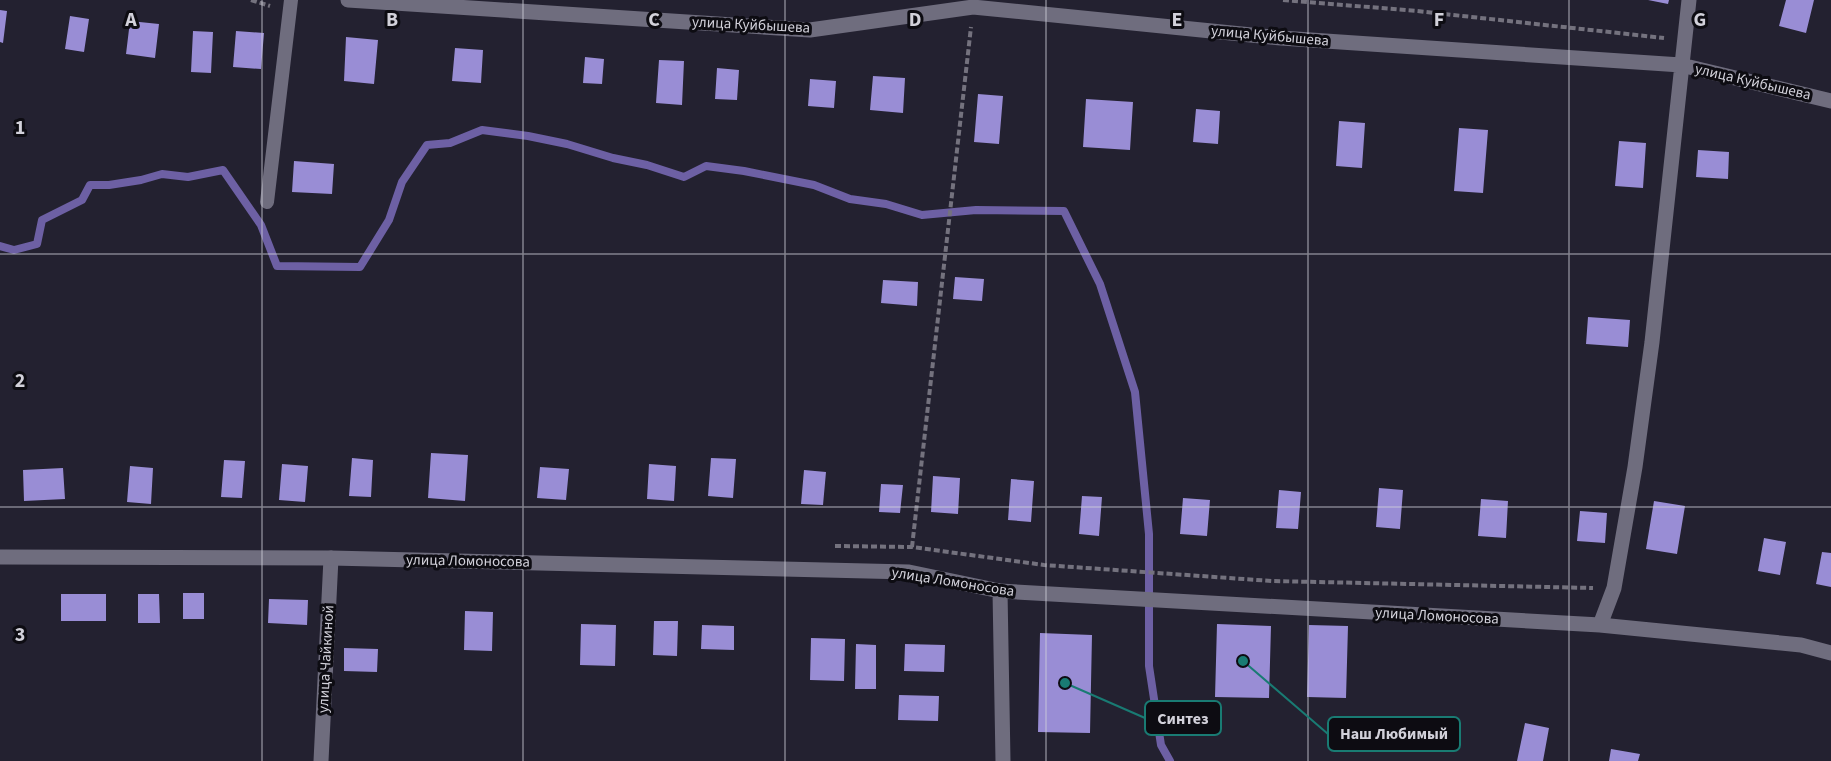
<svg xmlns="http://www.w3.org/2000/svg" width="1831" height="761" font-family="'Source Sans 3',sans-serif">
	<rect width="100%" height="100%" fill="#232130"/>
	<g fill="none" stroke-linecap="round" stroke-linejoin="round">
		<path stroke="#6d60a4" stroke-width="8" d="M0,246L14,250L37,244L42,220L82,200L90,185H109L141,180L162,174L188,177L223,170L261,225L277,266L360,267L389,220L402,182L427,145L450,143L482,130L528,136L567,144L613,158L647,165L684,177L706,166L744,171L814,185L850,199L886,204L922,215L976,210L1064,211L1100,284L1135,392L1149,534V666L1161,745L1170,761"/>
	</g>
	<path fill="#998dd5" d="M1648,0H1669L1668,4Z
		M1786,0H1814L1806,33L1779,26Z
		M0,10L7,11L3,43L0,42Z
		M70,16L89,19L84,52L65,49Z
		M130,21L159,24L155,58L126,54Z
		M193,31L213,32L211,73L191,72Z
		M236,31L264,33L261,69L233,67Z
		M346,37L378,40L374,84L344,81Z
		M455,48L483,50L481,83L452,81Z
		M585,57L604,59L602,84L583,83Z
		M659,60L684,61L682,105L656,103Z
		M717,68L739,70L737,100L715,99Z
		M873,76L905,78L903,113L870,110Z
		M810,79L836,81L834,108L808,106Z
		M978,94L1003,96L999,144L974,142Z
		M1086,99L1133,102L1130,150L1083,147Z
		M1196,109L1220,111L1218,144L1193,142Z
		M1339,121L1365,123L1362,168L1336,166Z
		M1459,128L1488,130L1483,193L1454,191Z
		M1619,141L1646,143L1643,188L1615,186Z
		M1698,150L1729,152L1728,179L1696,177Z
		M294,161L334,164L332,194L292,192Z
		M955,277L984,279L982,301L953,299Z
		M883,280L918,282L917,306L881,303Z
		M1588,317L1630,320L1628,347L1586,344Z
		M431,453L468,455L465,501L428,498Z
		M352,458L373,460L371,497L349,496Z
		M711,458L736,459L733,498L708,496Z
		M224,460L245,461L242,498L221,497Z
		M282,464L308,466L305,502L279,500Z
		M649,464L676,466L674,501L647,499Z
		M130,466L153,468L151,504L127,502Z
		M540,467L569,469L566,500L537,498Z
		M63,468L65,499L24,501L23,470Z
		M804,470L826,472L823,505L801,504Z
		M933,476L960,478L958,514L931,512Z
		M1011,479L1034,481L1031,522L1008,520Z
		M881,484L903,485L900,513L879,512Z
		M1379,488L1403,490L1400,529L1376,527Z
		M1279,490L1301,492L1298,529L1276,528Z
		M1082,496L1102,497L1099,536L1079,534Z
		M1183,498L1210,500L1207,536L1180,534Z
		M1481,499L1508,501L1506,538L1478,536Z
		M1654,501L1685,506L1677,554L1646,549Z
		M1580,511L1607,513L1605,543L1577,541Z
		M1764,538L1786,542L1780,575L1758,571Z
		M1822,552L1831,553V587L1816,584Z
		M183,593H204V619H183Z
		M61,594H106V621H61Z
		M138,594H159L160,623H138Z
		M269,599L308,600L307,625L268,623Z
		M465,611L493,612L492,651L464,650Z
		M654,621H678L677,656L653,655Z
		M581,624L616,625L615,666L580,665Z
		M1217,624L1271,626L1269,698L1215,697Z
		M702,625L734,626V650L701,649Z
		M1309,625L1348,626L1346,698L1307,697Z
		M1040,633L1092,635L1090,733L1038,732Z
		M811,638L845,639L844,681L810,680Z
		M856,644L876,645V689H855Z
		M905,644L945,645L944,672L904,671Z
		M344,648L378,649L377,672L344,671Z
		M899,695L939,696L938,721L898,720Z
		M1525,723L1549,728L1543,761H1517Z
		M1611,749L1640,754L1638,761H1609Z"/>
	<g fill="none" stroke-linecap="round" stroke-linejoin="round">
		<path stroke="#74727e" stroke-width="4" stroke-dasharray="6 3" stroke-linecap="butt" d="M251,0L270,6
			M1283,0L1417,11L1664,38
			M835,546L912,547L1044,565L1272,581L1593,588
			M912,547L971,27"/>
		<path stroke="#6f6d7e" stroke-width="14" d="M267,202L291,0"/>
		<path stroke="#6f6d7e" stroke-width="15" d="M348,0L810,30L973,7L1281,38L1681,65L1831,101
			M1000,591L1600,625L1801,645L1831,653
			M1600,625L1614,588L1635,467L1652,342L1689,0
			M321,761L331,558"/>
		<path stroke="#6f6d7e" stroke-width="15" d="M0,557L331,558L909,572L1000,591L1003,761"/>
	</g>
	<path fill="none" stroke="#d2d1da" stroke-width="1.5" stroke-opacity="0.55" d="M262,0V761M523,0V761M785,0V761M1046,0V761M1308,0V761M1569,0V761M0,254H1831M0,507H1831"/>
	<g text-anchor="middle" dominant-baseline="central" stroke-width="6" stroke-linejoin="round" paint-order="stroke">
		<g font-size="15" fill="#d2d1da" stroke="#0d0c12">
			<text transform="translate(751 25) rotate(3)">улица Куйбышева</text>
			<text transform="translate(1270 36) rotate(5)">улица Куйбышева</text>
			<text transform="translate(1753 82) rotate(13)">улица Куйбышева</text>
			<text transform="translate(468 561) rotate(1)">улица Ломоносова</text>
			<text transform="translate(953 582) rotate(9)">улица Ломоносова</text>
			<text transform="translate(1437 616) rotate(3)">улица Ломоносова</text>
			<text transform="translate(326 659) rotate(-87)">улица Чайкиной</text>
		</g>
	</g>
	<g font-size="20" text-anchor="middle" font-weight="bold" fill="#d2d1da" stroke="#0d0c12" stroke-width="6" stroke-linejoin="round" paint-order="stroke">
		<text x="131" y="26">A</text>
		<text x="392" y="26">B</text>
		<text x="654" y="26">C</text>
		<text x="915" y="26">D</text>
		<text x="1177" y="26">E</text>
		<text x="1439" y="26">F</text>
		<text x="1700" y="26">G</text>
		<text x="20" y="134">1</text>
		<text x="20" y="387">2</text>
		<text x="20" y="641">3</text>
	</g>
	<path fill="none" stroke="#197b73" stroke-width="2" d="M1065 683L1145 718M1243 661L1328 734"/>
	<g fill="#197b73" stroke="#0d0c12" stroke-width="2">
		<circle cx="1065" cy="683" r="6"/>
		<circle cx="1243" cy="661" r="6"/>
	</g>
	<g fill="#0d0c12" stroke="#197b73" stroke-width="2">
		<rect x="1145" y="701" width="76" height="34" rx="6"/>
		<rect x="1328" y="717" width="132" height="34" rx="6"/>
	</g>
	<g font-size="16" text-anchor="middle" font-weight="bold" fill="#d2d1da">
		<text x="1183" y="724">Синтез</text>
		<text x="1394" y="739">Наш Любимый</text>
	</g>
</svg>
